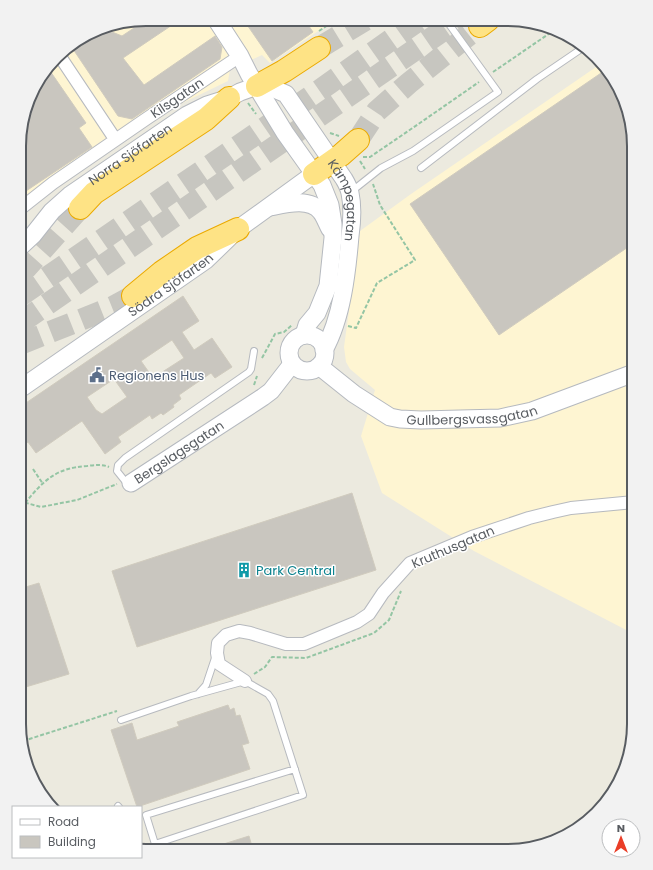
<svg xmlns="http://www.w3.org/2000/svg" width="653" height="870" font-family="Poppins,sans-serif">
	<rect width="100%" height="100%" fill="#eceadf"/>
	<path fill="#fef5d2" d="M146,19L335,20L270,63L262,55L230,70L228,81L166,111L40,195L20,217V129L36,83L63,50L105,26Z
		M599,65L621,90L634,146V634L474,551L382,493L361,436L375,390L350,369L346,362L344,347L360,231L411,194Z"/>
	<path fill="#c9c6bf" stroke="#d0cbbe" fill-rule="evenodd" d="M146,19H181L123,58L144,85L215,36L222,47L220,59L132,119L118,116L73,49L80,44L78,42L102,28L122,36L134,28L130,22Z
		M243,19H304L313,32L272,61Z
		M48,68L86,123L79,128L92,147L20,195V129L36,83Z
		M604,71L621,90L634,146V243L499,335L410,204Z
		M183,296L199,321L182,332L194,350L212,338L232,367L215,378L211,373L179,395L181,399L173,405L174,407L163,415L161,413L152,419L150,415L118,437L121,442L105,454L82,421L36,453L28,442L20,448V407ZM172,340L184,358L153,378L141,361ZM114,379L127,397L102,414L96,410L87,397Z
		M352,493L376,570L137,647L112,571Z
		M39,583L69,674L19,689V589Z
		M228,705L230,710L234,708L236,716L240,715L249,743L242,745L250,769L137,807L111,730L132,723L137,740L179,726L177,722Z
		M249,836L253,850H212L211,848Z"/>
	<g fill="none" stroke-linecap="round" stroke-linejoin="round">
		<path stroke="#c7c6c0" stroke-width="22" stroke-dasharray="22 11" stroke-linecap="butt" d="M319,48L365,20
			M358,140L377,111L409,83L480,26
			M20,275L80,208
			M20,296L320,90L419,20
			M20,323L458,20
			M20,344L113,307L133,296"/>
		<g stroke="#b7babf" stroke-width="8">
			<path id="lane" d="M421,168L537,79L584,47
				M352,191L381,168L413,151L498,92L446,20
				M129,482L125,481L117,471L118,465L125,458L249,372L251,369L254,351
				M198,694L206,685L215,658
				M121,720L191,696L245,681L268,694L273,701L303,795L155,844L146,815L295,769
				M118,806L119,807"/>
		</g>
		<g stroke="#b7babf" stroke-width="14">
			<path id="street" d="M59,55L115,139
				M20,209L53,183L146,119L240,56
				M245,681L219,664L217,653L218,643L226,635L239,631L250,633L286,644H304L357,622L369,614L383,593L410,563L472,537L529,518L553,512L571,508L634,502"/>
		</g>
		<g stroke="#b5b9bf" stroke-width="19">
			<g id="secondary">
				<path d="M216,19L240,56L249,74L285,133L322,185L330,205L333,224V238L328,286L317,313L307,325L304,335"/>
				<path d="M270,207C285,204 310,197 321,212C325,217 327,224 330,229"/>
				<path id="s1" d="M20,247L33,235L52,211L70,195L187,115L207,105L229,98L240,92L257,86L272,88L286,94L344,179C347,184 349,188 350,193C353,207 352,222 350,236C347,272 342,318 324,350"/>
				<circle cx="307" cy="353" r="18"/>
				<path id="s2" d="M319,366L354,394L390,417L400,419L421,420L500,418L532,411L634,373"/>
				<path id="s3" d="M20,389L206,260L238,229L314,174"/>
				<path id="s4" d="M131,483L263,397L271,391L292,364"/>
			</g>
		</g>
		<g stroke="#ebaa00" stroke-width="24">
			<path id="highway" d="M480,26L488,20
				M257,86L284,71L319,48
				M314,174L341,155L358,140
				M80,208L94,193L206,119L229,98
				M133,296L162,272L197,248L238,229"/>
		</g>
		<path stroke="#94c5a4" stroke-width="2" stroke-dasharray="4 2" stroke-linecap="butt" d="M319,31L335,20
			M493,72L553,31
			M248,103L256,114
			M330,133L339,136
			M363,157H370C407,132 443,107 479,82
			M360,161L365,169
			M348,326L356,328L377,283L415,260L380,205L373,184
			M262,358L275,334L284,332L292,325
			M254,385L257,376
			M33,469L43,484
			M19,501L41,507L77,500L117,484
			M25,503C44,480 56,468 87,466C95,465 102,464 109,467
			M254,674L265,667L272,657L306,658L374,633L389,620L401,591
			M23,741L117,711"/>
		<use href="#lane" stroke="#fff" stroke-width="6"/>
		<use href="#street" stroke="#fff" stroke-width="12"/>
		<use href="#secondary" stroke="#fff" stroke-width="17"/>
		<use href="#highway" stroke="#fee385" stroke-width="22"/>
	</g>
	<defs>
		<g id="civic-bare" transform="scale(1.2)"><path d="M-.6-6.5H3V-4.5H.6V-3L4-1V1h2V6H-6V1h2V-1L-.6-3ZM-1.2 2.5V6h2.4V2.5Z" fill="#5c6f8a" stroke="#fff" stroke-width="2.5" paint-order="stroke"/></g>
		<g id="building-bare" transform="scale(1.2)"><path d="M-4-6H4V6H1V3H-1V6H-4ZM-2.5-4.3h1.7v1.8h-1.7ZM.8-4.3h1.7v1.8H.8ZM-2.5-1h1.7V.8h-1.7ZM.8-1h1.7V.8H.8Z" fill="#0f9aa8" stroke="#fff" stroke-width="2.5" paint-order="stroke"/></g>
	</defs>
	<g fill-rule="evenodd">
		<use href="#civic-bare" x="97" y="375"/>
		<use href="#building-bare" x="244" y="570"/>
	</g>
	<g text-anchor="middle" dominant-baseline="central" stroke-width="3" stroke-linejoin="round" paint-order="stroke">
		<g font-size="13" fill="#585c61" stroke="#fff">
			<text transform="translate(177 98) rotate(-34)">Kilsgatan</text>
			<text stroke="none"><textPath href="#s1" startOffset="145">Norra Sjöfarten</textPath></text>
			<text stroke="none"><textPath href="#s1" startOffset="444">Kämpegatan</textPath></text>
			<text stroke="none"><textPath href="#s3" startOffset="183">Södra Sjöfarten</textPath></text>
			<text stroke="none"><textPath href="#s2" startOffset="170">Gullbergsvassgatan</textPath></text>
			<text stroke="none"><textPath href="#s4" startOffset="57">Bergslagsgatan</textPath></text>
			<text transform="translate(453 547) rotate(-23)">Kruthusgatan</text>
		</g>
		<g font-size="13" fill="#4e5e75" stroke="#fff" text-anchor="start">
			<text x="109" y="375">Regionens Hus</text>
		</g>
		<g font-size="13" fill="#0d838f" stroke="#fff" text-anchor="start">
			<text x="256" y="570">Park Central</text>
		</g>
	</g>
	<path d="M0 0H653V870H0ZM146 26H507A120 120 0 0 1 627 146V724A120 120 0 0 1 507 844H146A120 120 0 0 1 26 724V146A120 120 0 0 1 146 26Z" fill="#f2f2f2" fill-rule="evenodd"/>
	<path fill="none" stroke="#585c61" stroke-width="2" d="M146 26H507A120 120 0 0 1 627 146V724A120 120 0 0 1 507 844H146A120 120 0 0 1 26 724V146A120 120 0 0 1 146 26Z"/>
	<rect x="12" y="806" width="130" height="52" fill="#ffffff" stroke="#bcbec0"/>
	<rect x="20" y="819" width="20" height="6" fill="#ffffff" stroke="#bcbec0"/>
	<text x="48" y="826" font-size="12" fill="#585c61">Road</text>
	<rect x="20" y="836" width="20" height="12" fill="#c9c6bf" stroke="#bcbec0"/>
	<text x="48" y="846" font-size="12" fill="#585c61">Building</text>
	<g transform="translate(621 838)"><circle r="19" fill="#ffffff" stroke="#bcbec0"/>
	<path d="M0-3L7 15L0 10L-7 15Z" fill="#ea3d27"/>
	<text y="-6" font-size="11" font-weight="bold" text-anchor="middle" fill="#585c61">N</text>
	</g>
</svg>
